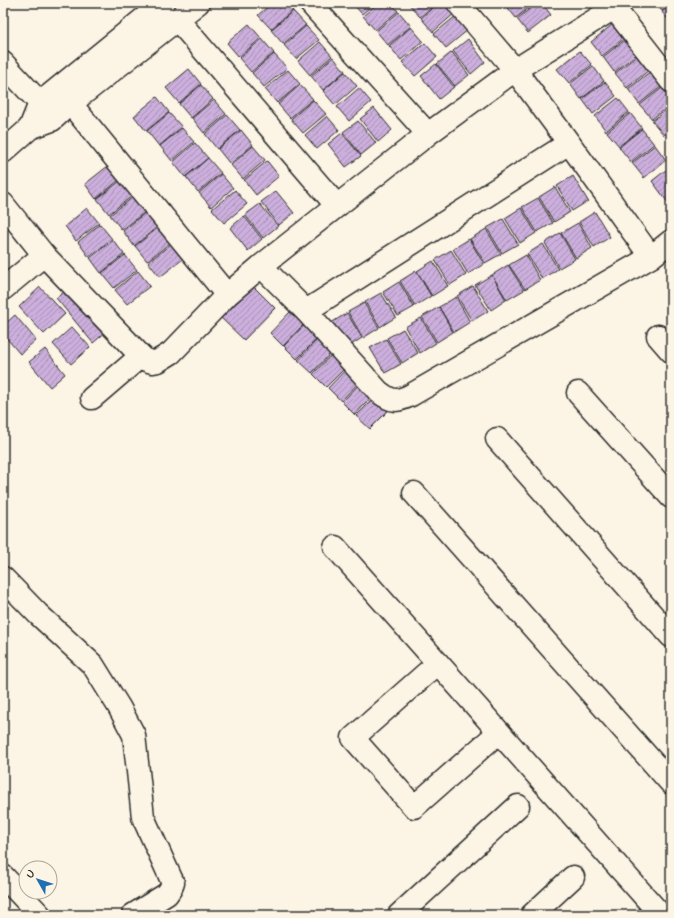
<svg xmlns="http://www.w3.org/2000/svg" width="674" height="918" font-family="Mynerve,sans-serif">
	<defs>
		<pattern id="building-hatch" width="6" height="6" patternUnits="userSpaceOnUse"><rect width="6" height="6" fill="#ccafdc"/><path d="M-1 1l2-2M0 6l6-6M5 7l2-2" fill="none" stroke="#a68fb3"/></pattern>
	</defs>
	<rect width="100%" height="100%" fill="#fcf5e5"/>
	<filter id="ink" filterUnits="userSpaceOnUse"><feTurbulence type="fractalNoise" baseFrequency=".025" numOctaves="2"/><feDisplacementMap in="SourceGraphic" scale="8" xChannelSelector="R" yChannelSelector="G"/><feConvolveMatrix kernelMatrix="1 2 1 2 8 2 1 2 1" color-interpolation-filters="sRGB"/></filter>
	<g filter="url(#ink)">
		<path fill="url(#building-hatch)" stroke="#2b2b2b" d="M272,3H287L293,10L271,29L258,15Z
			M352,3H375L362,14Z
			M378,3H391L398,11L375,30L363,16Z
			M408,3H437L420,17Z
			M438,3H446L455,13L433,32L421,18Z
			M504,3H535L516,18Z
			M537,3H542L551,15L528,33L517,19Z
			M655,3H671V4L662,11Z
			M671,5V23L662,12Z
			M293,11L306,25L283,44L271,30Z
			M399,12L411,26L388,45L376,31Z
			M457,15L469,29L446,48L434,34Z
			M249,24L261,38L239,57L227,43Z
			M613,24L625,38L602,56L591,42Z
			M306,26L319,40L296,59L284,45Z
			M411,27L423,41L401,60L389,46Z
			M262,39L274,53L251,72L239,58Z
			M468,39L485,62L471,74L453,51Z
			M626,39L637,54L614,72L603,57Z
			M320,42L332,56L310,75L298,61Z
			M425,43L437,57L415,76L402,62Z
			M580,51L592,65L569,83L557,69Z
			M452,52L469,75L455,86L437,64Z
			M274,54L287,68L264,87L252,73Z
			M638,55L649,70L627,88L615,73Z
			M333,57L345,71L323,90L311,76Z
			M436,64L454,87L439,99L421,76Z
			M593,66L604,81L581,99L570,84Z
			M189,69L201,84L179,103L166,88Z
			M288,70L300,84L277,103L265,89Z
			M651,71L662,86L639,104L628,89Z
			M345,72L357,86L335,105L323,91Z
			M605,82L616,96L593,114L582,99Z
			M201,85L213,99L191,118L179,104Z
			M300,85L313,99L290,118L278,104Z
			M663,87L671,97V104L652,119L640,105Z
			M359,88L371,102L349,121L337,107Z
			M157,97L169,112L146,131L134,116Z
			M618,98L629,112L606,131L595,116Z
			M214,100L226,114L204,133L192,118Z
			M313,100L326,114L303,133L291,119Z
			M671,106V129L664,135L652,121Z
			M374,108L392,130L378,142L360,119Z
			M169,113L182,127L159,146L147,131Z
			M630,113L642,128L619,146L607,132Z
			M227,115L240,130L217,149L205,134Z
			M327,116L339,130L317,149L305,135Z
			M358,121L376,143L361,155L343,132Z
			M182,128L194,142L172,161L160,146Z
			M642,129L654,144L631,162L619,147Z
			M241,130L253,145L230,164L218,149Z
			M342,133L361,156L346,167L328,144Z
			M195,143L208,158L185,177L173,162Z
			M655,145L666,160L644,178L632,163Z
			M253,146L265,160L243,179L231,165Z
			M208,158L221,173L198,192L186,177Z
			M267,161L279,176L256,195L244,180Z
			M108,166L119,180L96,199L85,184Z
			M666,170L671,176V203L669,204L652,181Z
			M221,174L233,188L211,207L199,193Z
			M573,176L588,201L572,211L557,186Z
			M120,181L132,196L109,214L97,199Z
			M555,187L570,212L554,222L539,197Z
			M235,190L247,204L224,223L212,209Z
			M276,191L294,213L279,225L261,202Z
			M133,197L145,212L122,230L110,215Z
			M538,198L553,223L537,232L522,207Z
			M260,204L278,226L263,238L245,215Z
			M87,208L99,223L76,241L65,226Z
			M521,208L536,233L520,243L505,218Z
			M595,212L610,237L594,247L579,222Z
			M145,213L157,227L134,246L123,231Z
			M244,216L262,239L248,251L230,228Z
			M503,219L518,244L502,253L487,228Z
			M578,223L592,248L576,258L561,233Z
			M100,224L112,239L89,257L78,242Z
			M158,228L170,243L147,261L135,246Z
			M486,229L501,254L485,263L470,239Z
			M560,233L575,259L559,268L545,243Z
			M469,239L484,264L468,274L453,249Z
			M113,240L124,254L101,273L90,258Z
			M171,244L183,259L160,277L148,262Z
			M543,244L558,269L542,279L527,254Z
			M451,250L466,275L450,285L435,260Z
			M125,255L137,270L114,288L102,273Z
			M526,255L540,280L525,289L509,265Z
			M433,261L448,286L432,296L417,271Z
			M508,265L524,290L507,300L492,275Z
			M138,271L150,286L127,304L115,290Z
			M416,271L431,296L415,306L400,281Z
			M492,275L506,300L491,310L475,285Z
			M399,282L414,307L398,316L383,292Z
			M250,283L275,308L244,340L219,316Z
			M473,286L488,311L472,321L457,296Z
			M40,287L65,314L44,334L19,307Z
			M71,287L107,331L93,343L56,298Z
			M381,293L396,317L380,327L365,302Z
			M456,297L470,322L454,332L439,307Z
			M364,303L379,328L363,338L348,312Z
			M439,307L453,332L437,342L422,317Z
			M290,312L303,325L283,346L270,333Z
			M347,313L362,338L346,348L331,323Z
			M15,315L36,340L20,354L3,334V326Z
			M421,318L436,343L420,353L405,327Z
			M304,325L318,338L297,359L284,346Z
			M72,327L90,347L71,364L53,344Z
			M403,329L418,353L402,363L387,338Z
			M318,339L332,352L312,373L298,360Z
			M386,339L401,364L385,373L370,348Z
			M45,349L65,374L50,387L29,362Z
			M333,353L347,366L326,387L313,374Z
			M348,367L361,380L341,401L328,388Z
			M362,381L375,393L355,415L342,402Z
			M377,395L391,408L370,429L356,416Z"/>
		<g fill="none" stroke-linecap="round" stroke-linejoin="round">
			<g stroke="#2b2b2b" stroke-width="25">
				<path id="minor" d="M310,3L428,134
					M458,3L515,70L569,143L651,257
					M610,3L671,81
					M177,19L337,206
					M3,63L40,103L48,114
					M71,104L227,295
					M30,128L40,103L163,3
					M3,152L30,128L52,120L65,108L198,3
					M3,204L44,255L141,356L144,359L149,361L153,362L158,361L171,353L227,295L261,266L428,134L515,70L614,8L620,3
					M261,266L306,311L379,392C392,402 397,402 411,395L651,257L671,241
					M3,289L44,255
					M306,311L569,143
					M658,336L671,351
					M578,393L671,497
					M92,398L141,356
					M497,439L671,636
					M414,493L671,783
					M335,547L661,915
					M3,578L38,614L93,665L119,707L134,735L143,817L173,883L171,888L167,894L133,915
					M438,663L353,738L414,807L499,732
					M3,876L40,915
					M399,915L518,806
					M532,915L573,877"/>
			</g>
			<use href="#minor" stroke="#fcf5e5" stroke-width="22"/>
		</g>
	</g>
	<rect width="674" height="918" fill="none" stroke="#fcf5e5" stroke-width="16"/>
	<rect x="8" y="8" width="658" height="902" fill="none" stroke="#2b2b2b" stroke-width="1.5" filter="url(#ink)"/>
	<g transform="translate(38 880) rotate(309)"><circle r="19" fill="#fcf5e5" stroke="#a8a49b"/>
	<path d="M0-3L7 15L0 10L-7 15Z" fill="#1f6fb2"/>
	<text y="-6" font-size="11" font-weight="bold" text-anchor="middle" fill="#2b2b2b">U</text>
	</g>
</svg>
